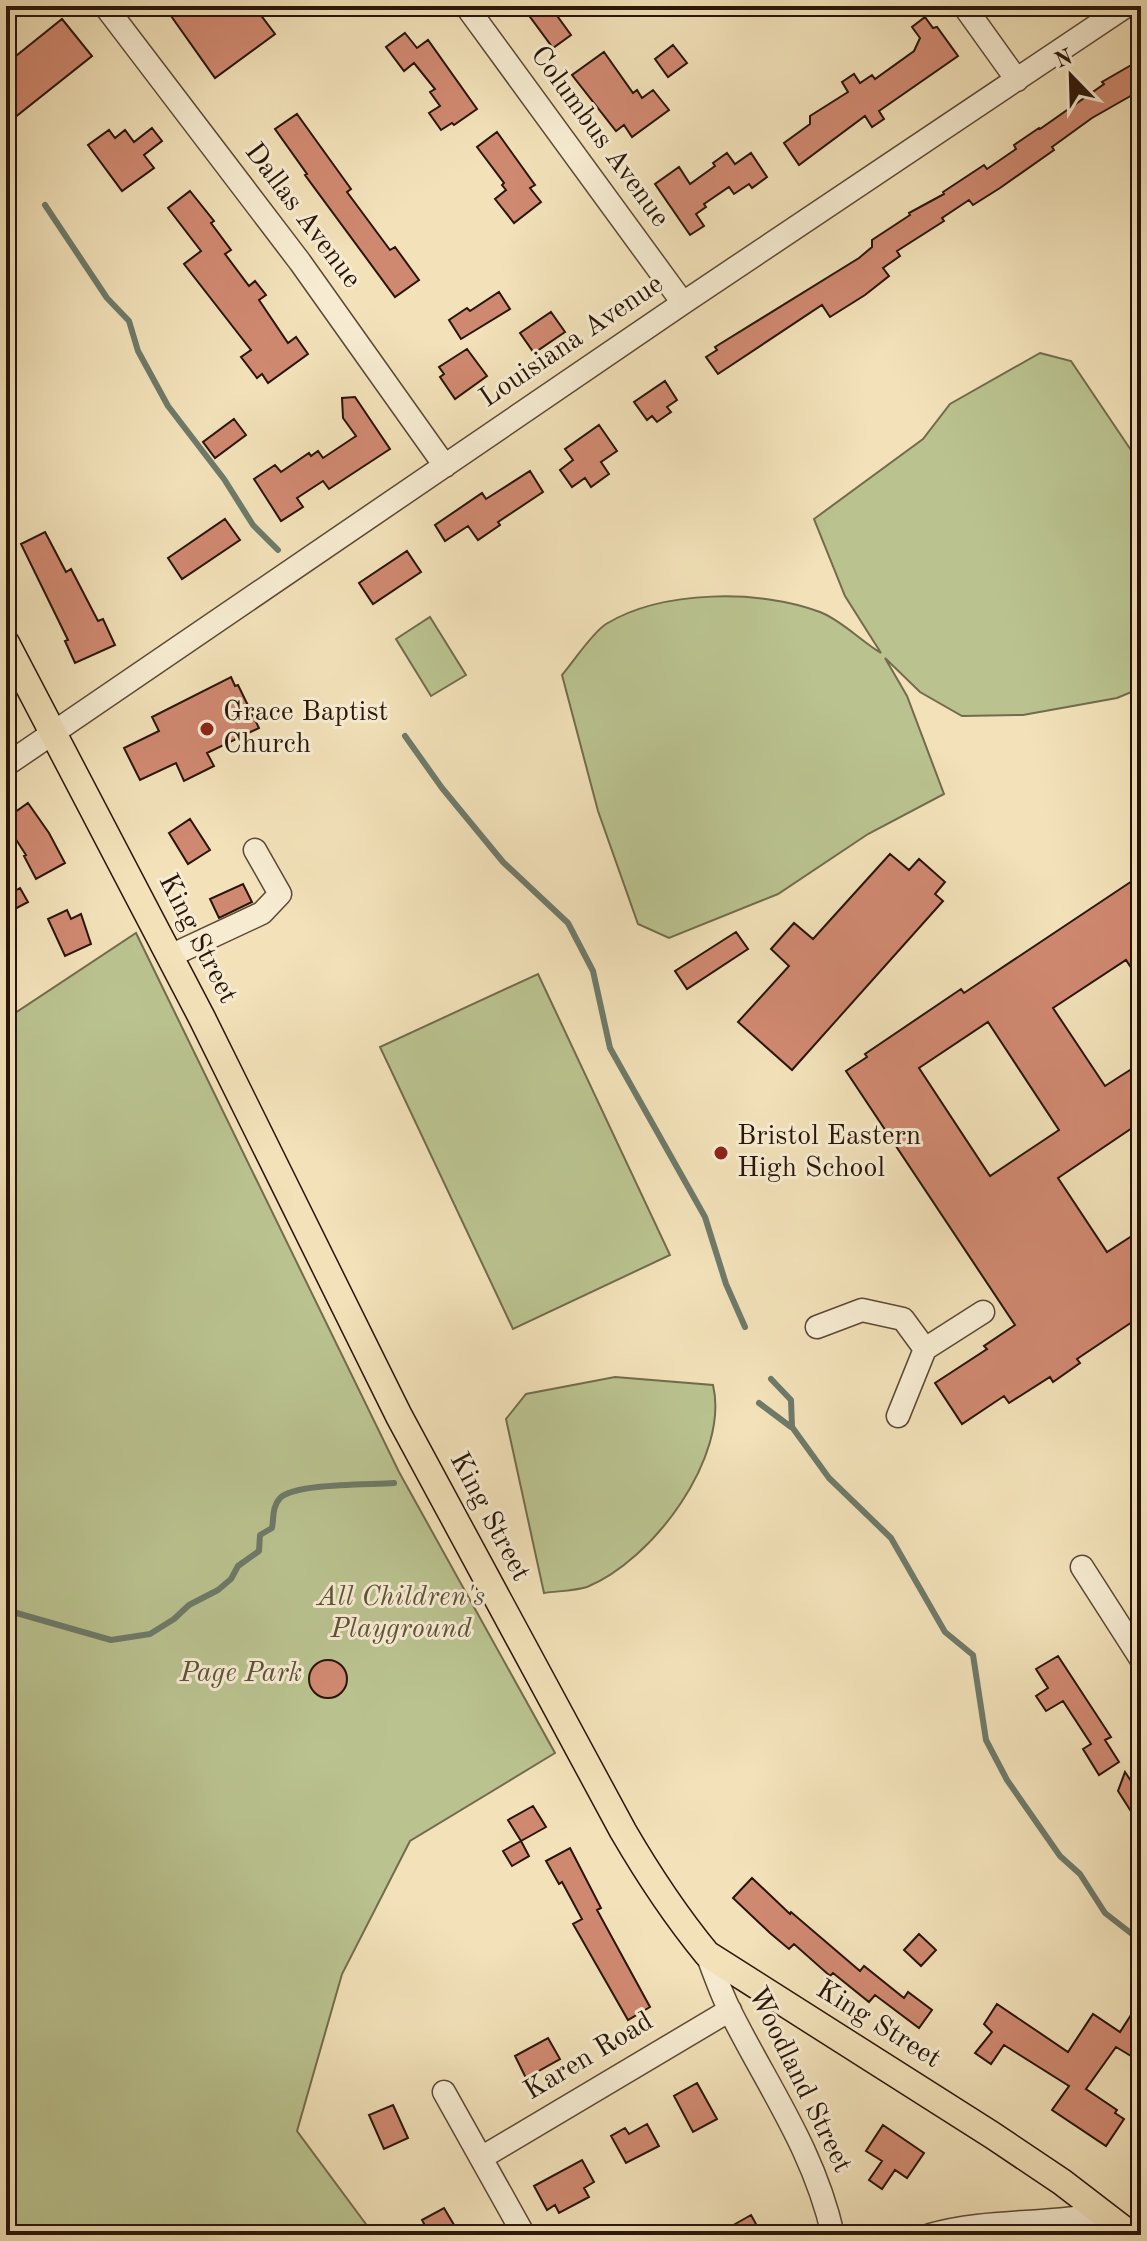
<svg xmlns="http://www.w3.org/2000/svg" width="1147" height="2241" font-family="'Old Standard TT',serif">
	<rect width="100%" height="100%" fill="#f2e1b9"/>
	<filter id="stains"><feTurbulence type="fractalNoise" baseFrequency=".0025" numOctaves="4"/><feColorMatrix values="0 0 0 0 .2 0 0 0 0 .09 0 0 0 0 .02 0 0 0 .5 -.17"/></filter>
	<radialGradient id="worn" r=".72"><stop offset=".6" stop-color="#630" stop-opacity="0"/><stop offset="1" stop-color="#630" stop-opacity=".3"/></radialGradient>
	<path fill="#bac390" stroke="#726c4c" stroke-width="2" d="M1040,353L1071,361L1141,465V688L1117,698L1023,715L962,716L920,692L885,658L907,696L944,794L868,834L778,894L669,938L638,924L598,811L562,675C574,661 592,633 606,624C662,590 760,589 820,612C841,620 861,641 881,653L845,596L814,519L923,439L950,404Z
		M430,617L466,675L431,696L396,639Z
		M136,933L399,1472L555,1753L410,1841L342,1974L297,2131L374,2235H6V1019Z
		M538,974L670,1255L513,1329L380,1047Z
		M615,1377L713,1385C730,1457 652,1561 587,1587C574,1591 557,1591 544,1593L506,1419L526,1394Z"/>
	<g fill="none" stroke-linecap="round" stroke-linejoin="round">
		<path stroke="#6e7a69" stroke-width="6" d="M45,205L107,298L129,321L138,351L168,406L224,479L253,525L278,550
			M405,736L442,788L503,862L568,923L593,971L610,1048L705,1217L726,1284L745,1327
			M771,1379L791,1400L792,1427L829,1478L891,1538L945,1632L973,1655L986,1740L1007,1780L1060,1856L1080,1874L1105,1913L1141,1941
			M759,1403L791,1427
			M6,1610L111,1640L150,1634L174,1619L189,1605L218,1590L231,1579L238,1566L259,1551L260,1535L272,1528C274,1517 272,1507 280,1498C295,1483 371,1485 394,1483"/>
	</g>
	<path fill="#d08971" stroke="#291508" stroke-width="2" fill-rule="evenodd" d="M164,6H254L275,34L215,78Z
		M522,6H550L571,35L553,48Z
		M925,17L933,28L937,27L958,56L879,111L884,119L872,127L865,116L799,165L784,143L810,124V116L848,92L842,82L854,74L860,83L872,75L875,79L914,51L920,38L912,27Z
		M62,19L92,56L14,118L6,108V64Z
		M405,33L417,48L428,40L477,109L454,125L452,123L441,130L429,113L440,106L430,92L435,89L414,63L404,71L386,47Z
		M673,45L687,63L668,77L655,59Z
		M604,52L633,93L637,90L642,98L653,90L669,110L632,137L624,125L616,131L572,75Z
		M1133,64L1141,78V90L1092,118L1052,147L1054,150L1000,188L973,205L969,200L942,218L944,221L897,251L900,256L883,268L889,276L865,295L830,317L822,305L718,374L706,357L717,350L715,347L859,258L872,247V240L910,215L909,213L944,194L943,192L984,165L987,169L1016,149L1014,145L1039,128L1040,129L1104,84L1102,82Z
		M297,114L351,189L347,192L390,250L395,247L419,280L395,297L305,175L307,174L275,129Z
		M152,128L162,141L144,155L154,168L122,191L88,145L109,130L115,138L125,130L134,142Z
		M497,132L535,185L530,188L541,202L514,223L495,199L506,190L502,185L504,183L477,147Z
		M727,153L735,164L751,153L767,177L752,188L749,184L734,194L729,187L704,204L706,207L696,214L704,226L690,235L655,184L679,167L690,184L715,166L713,163Z
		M190,191L214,221L211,223L231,250L225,254L249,286L255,281L266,295L259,300L288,343L296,337L308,354L268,383L262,374L257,378L241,357L251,350L184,264L201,251L168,208Z
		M499,292L510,309L461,339L449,320L467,308L470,311Z
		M551,312L565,332L534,353L520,333Z
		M467,349L487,376L455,399L440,377L444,374L439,367Z
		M665,381L677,400L667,407L671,412L657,422L652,416L647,420L634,402Z
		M355,397L390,449L329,489L323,481L297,498L303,507L281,521L254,479L275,465L281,472L309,453L311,456L318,451L323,458L356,436L343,418L342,398Z
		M234,419L246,435L215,458L203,442Z
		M599,425L617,451L601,462L609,474L591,487L585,478L572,487L560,470L573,460L565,449Z
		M530,471L543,492L498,522L500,525L478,540L468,526L445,541L435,525L482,493L486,499Z
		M225,519L240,540L182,579L168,558Z
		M45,532L66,572L71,569L98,621L103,619L115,645L75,663L65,641L68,640L21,544Z
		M407,551L421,572L373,604L359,583Z
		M231,677L235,686L238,685L259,728L207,753L214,766L184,781L176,763L140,780L124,748L159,731L152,717Z
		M28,803L49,833L65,863L36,879L24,856L26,855L6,824L13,818L11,815Z
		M190,819L210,850L188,864L169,833Z
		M890,854L909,870L919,859L945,882L935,894L943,901L792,1070L738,1022L789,966L771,949L794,923L813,939Z
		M1141,875V983L1126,960L1053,1008L1105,1086L1141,1063V1122L1058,1178L1107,1252L1141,1230V1316L1077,1359L1080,1363L1053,1382L1050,1377L1009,1403L1004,1396L962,1424L935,1383L987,1349L984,1346L1015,1325L846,1071L867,1057L865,1054L961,989L964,993ZM988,1022L1059,1130L990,1176L919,1068Z
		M243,884L252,902L219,918L210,899Z
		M20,888L28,902L11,911L6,896Z
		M67,910L71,919L81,914L91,944L65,956L48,919Z
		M736,932L748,949L687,989L675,971Z
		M1058,1656L1111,1737L1105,1740L1119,1762L1099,1775L1083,1749L1091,1744L1063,1701L1046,1711L1036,1696L1048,1688L1036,1669Z
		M309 1679a19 19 0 1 1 38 0a19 19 0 1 1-38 0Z
		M1125,1772L1131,1781L1141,1775V1827L1118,1791Z
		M533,1806L546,1827L521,1841L508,1820Z
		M521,1841L529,1856L512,1866L503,1851Z
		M570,1848L601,1908L597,1910L650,2007L628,2020L573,1924L582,1919L562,1882L559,1884L546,1861Z
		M752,1878L790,1914L791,1912L860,1971L864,1966L904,1998L908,1992L932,2010L919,2028L875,1995L869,2002L833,1973L830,1976L794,1944L789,1949L770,1933L733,1898Z
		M919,1934L936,1950L921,1966L904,1950Z
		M997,2004L1068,2052L1093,2014L1120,2032L1131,2015L1141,2022V2062L1116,2047L1086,2089L1117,2110L1115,2113L1124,2119L1106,2146L1052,2110L1069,2086L1004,2045L991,2064L975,2053L992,2032L984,2024Z
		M548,2038L560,2059L526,2078L515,2056Z
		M697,2083L717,2119L693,2132L674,2096Z
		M393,2105L408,2138L384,2149L369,2115Z
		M647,2124L659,2146L626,2163L611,2136L625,2128L629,2134Z
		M883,2125L924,2153L907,2178L895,2170L882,2189L869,2180L882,2161L866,2151Z
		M582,2160L594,2182L584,2188L589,2197L559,2213L555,2205L547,2210L534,2186Z
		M444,2208L460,2235H430L422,2220Z
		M751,2215L762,2235H716Z"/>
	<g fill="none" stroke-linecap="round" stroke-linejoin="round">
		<g stroke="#5b4834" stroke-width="25">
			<path id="minor" d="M105,6L300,262L445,466
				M466,6L683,303
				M964,6L1017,80
				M6,765L683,303L1126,6
				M170,956L262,913L280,894L255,850
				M817,1327L862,1310L903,1319L925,1349L898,1416
				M925,1349L983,1312
				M1082,1567L1141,1659
				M707,1954C714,1973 721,1993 730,2011C768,2087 814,2150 833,2235
				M444,2092L524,2235
				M481,2158L730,2010
				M930,2235C985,2219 1045,2225 1102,2214"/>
		</g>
		<g stroke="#291508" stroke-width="29">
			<path id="major" d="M6,643L202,1018L399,1416L623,1831C648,1874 675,1915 707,1954L992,2135L1062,2182L1131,2235"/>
		</g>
		<use href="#minor" stroke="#f7ecd2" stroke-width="22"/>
		<use href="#major" stroke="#f2e1b9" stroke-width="26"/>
	</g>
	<g fill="#8f2418" stroke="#f7ecd2" stroke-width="3">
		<circle cx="207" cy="729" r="8"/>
		<circle cx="721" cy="1153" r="8"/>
	</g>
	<g text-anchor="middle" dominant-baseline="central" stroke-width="6" stroke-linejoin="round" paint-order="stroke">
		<g font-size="28" fill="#291508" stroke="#f7ecd2">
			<text transform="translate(599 137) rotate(54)">Columbus Avenue</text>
			<text transform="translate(302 216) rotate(53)">Dallas Avenue</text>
			<text transform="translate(572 342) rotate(-34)">Louisiana Avenue</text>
			<text transform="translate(197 939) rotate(63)">King Street</text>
			<text transform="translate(489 1517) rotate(62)">King Street</text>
			<text transform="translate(878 2025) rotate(32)">King Street</text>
			<text transform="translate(589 2057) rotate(-31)">Karen Road</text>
			<text transform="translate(799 2080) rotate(64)">Woodland Street</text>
		</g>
		<g font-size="28" fill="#291508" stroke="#f7ecd2" text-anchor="start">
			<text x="223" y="713">Grace Baptist<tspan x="223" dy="32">Church</tspan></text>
			<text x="737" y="1137">Bristol Eastern<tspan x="737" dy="32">High School</tspan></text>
		</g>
		<g font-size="28" font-style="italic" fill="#5c5238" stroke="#f7ecd2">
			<text x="401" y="1598">All Children's<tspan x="401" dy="32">Playground</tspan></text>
			<text x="241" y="1674">Page Park</text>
		</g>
	</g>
	<rect width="1147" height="2241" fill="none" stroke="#f2e1b9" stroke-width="32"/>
	<rect x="8" y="8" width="1131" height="2225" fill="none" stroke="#291508" stroke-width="4"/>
	<rect x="16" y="16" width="1115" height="2209" fill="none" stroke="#291508" stroke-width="2"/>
	<g transform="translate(1071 76) rotate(337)" stroke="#f7ecd2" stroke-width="6" paint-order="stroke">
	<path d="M0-6L14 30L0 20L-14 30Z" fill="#291508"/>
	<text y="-12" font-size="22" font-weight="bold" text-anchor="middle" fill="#291508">N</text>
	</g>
	<rect width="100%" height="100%" filter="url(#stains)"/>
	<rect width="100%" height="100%" fill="url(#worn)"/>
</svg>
